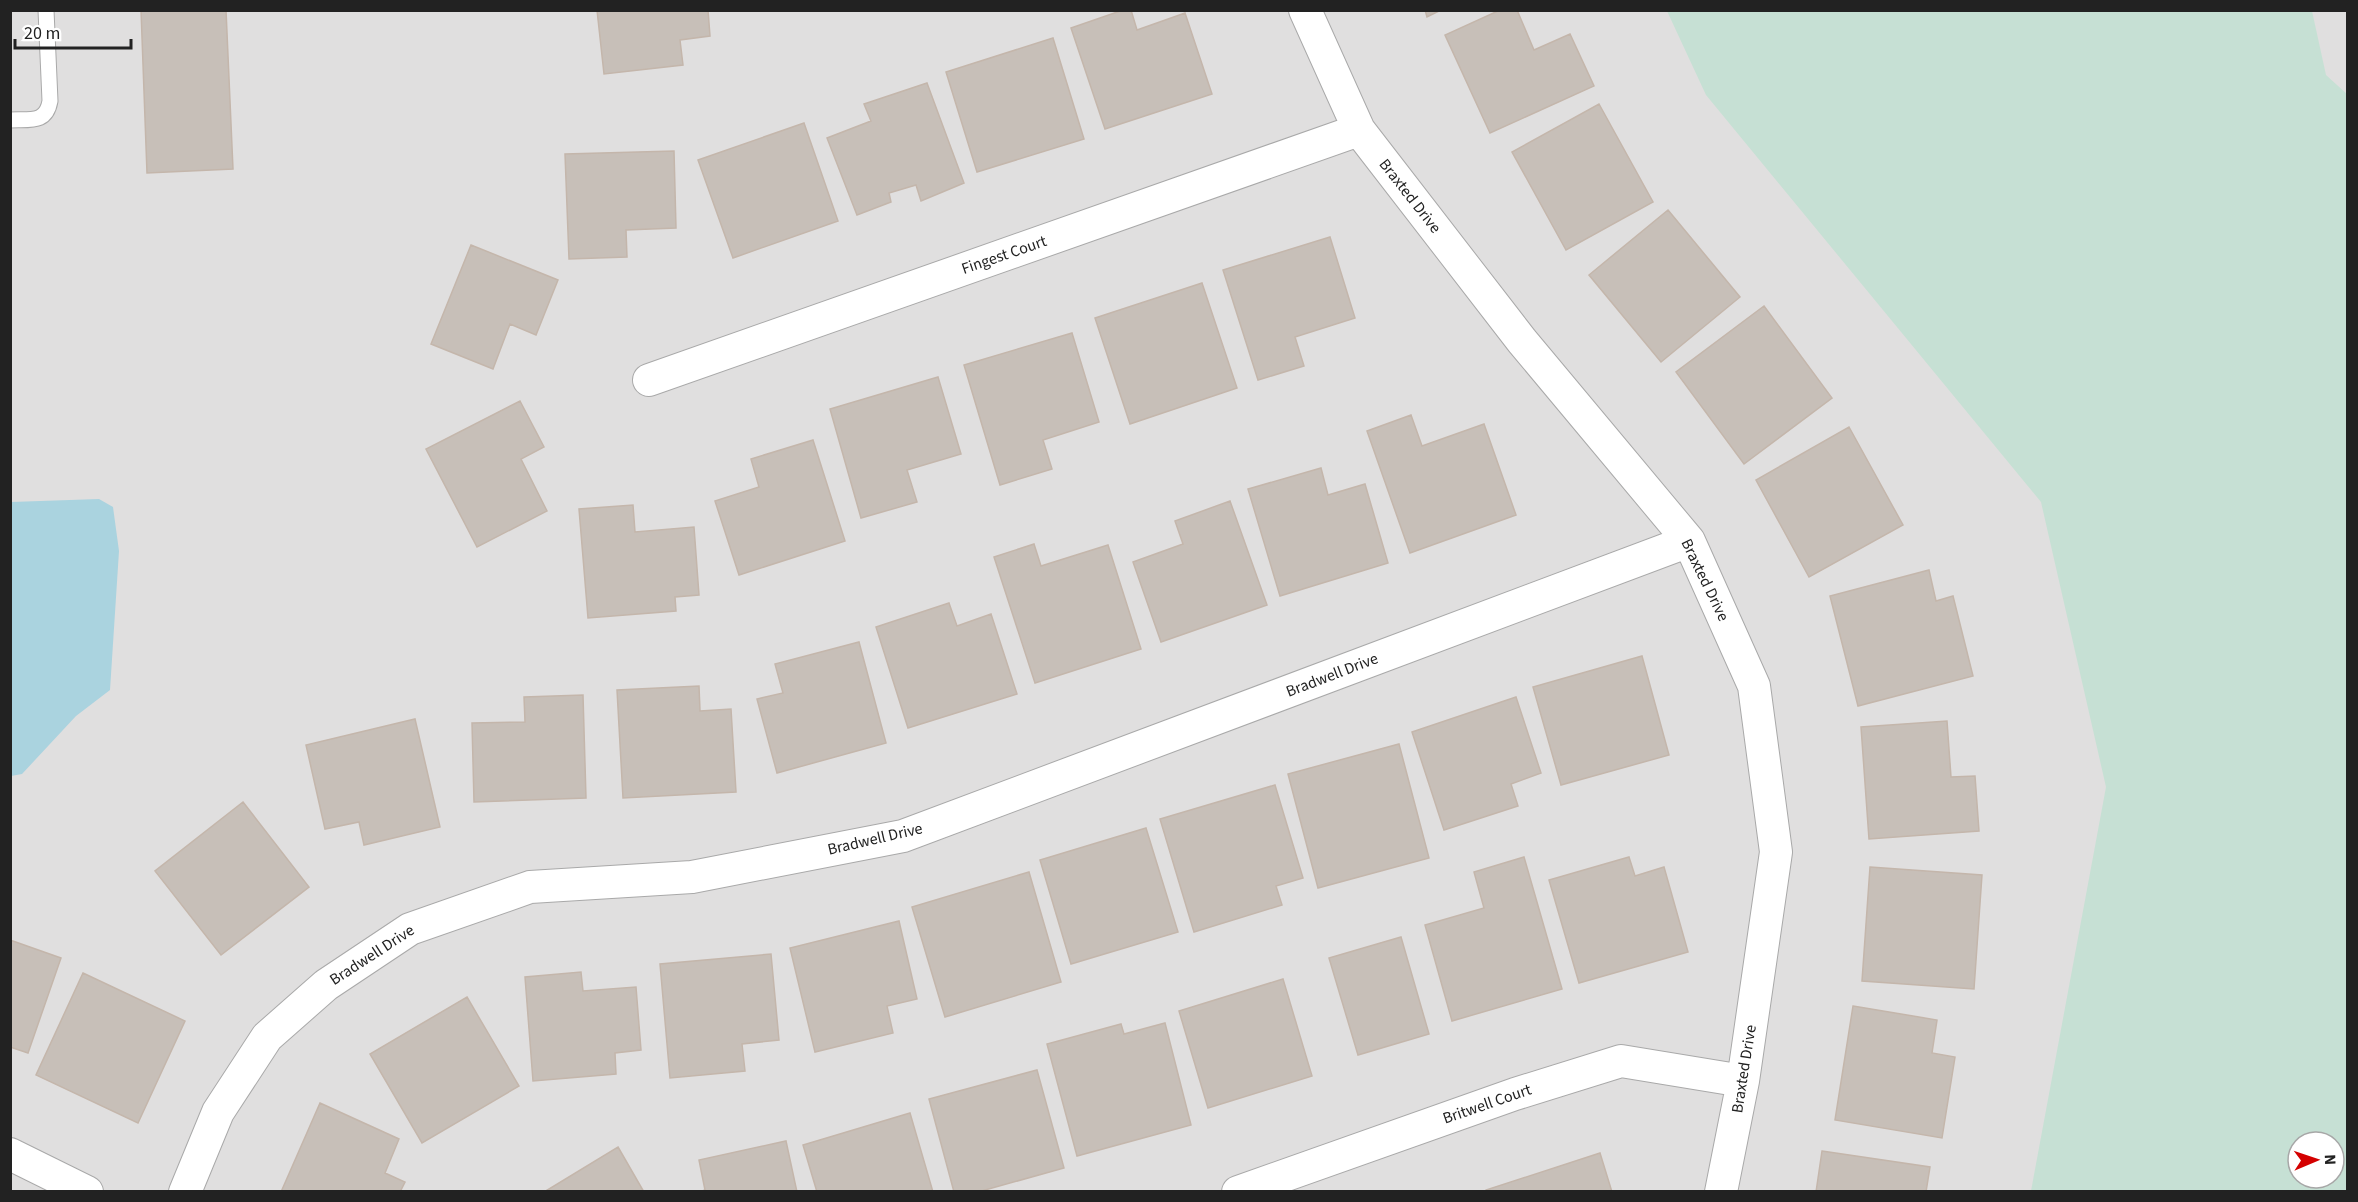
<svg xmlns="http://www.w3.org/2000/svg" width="2358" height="1202" font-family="'Source Sans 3',sans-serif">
	<rect width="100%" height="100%" fill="#f2efe9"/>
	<path fill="#e0dfdf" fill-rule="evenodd" d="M10,11H2347V1191H11ZM2298,1142H2334V1178H2298Z"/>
	<path fill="#c6e0d4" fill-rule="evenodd" d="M1667,11H2312L2326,75L2348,95L2347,1191H2031L2106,787L2041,502L1706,95ZM2298,1142H2334V1178H2298Z"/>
	<path fill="#aad3df" d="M99,499L113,507L119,551L110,690L76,716L22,774L11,776V502Z"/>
	<path fill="#c7bfb8" stroke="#c4b6ab" stroke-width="1.5" d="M141,10H226L233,169L147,173Z
		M597,10H708L710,36L680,40L683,65L604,74Z
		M1123,10H1131L1137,30L1185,13L1212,94L1105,129L1071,28Z
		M1425,10H1441L1427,17Z
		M1500,10H1517L1534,50L1570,34L1594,86L1490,133L1445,35Z
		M1053,38L1084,139L977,172L946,72Z
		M927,83L964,183L921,201L916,185L889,193L891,202L857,215L827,138L871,121L864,104Z
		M1599,104L1653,202L1566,250L1512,152Z
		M804,123L838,221L733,258L698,160Z
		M674,151L676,228L626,230L627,257L569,259L565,154Z
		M1668,210L1740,297L1661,362L1589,275Z
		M1330,237L1355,318L1295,337L1304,366L1258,380L1223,270Z
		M471,245L558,280L536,335L510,324L493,369L431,344Z
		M1202,283L1237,388L1130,424L1095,318Z
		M1764,306L1832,398L1744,464L1676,372Z
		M1072,333L1099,422L1043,440L1052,469L1000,485L964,365Z
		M938,377L961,454L907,470L917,502L861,518L830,409Z
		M520,401L544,447L521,459L547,511L477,547L426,449Z
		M1411,415L1422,446L1484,424L1516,515L1410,553L1367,431Z
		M1849,427L1903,525L1809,577L1756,480Z
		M813,440L845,541L739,575L715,501L759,487L751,459Z
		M1321,468L1328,495L1365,484L1388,563L1280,596L1248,489Z
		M1230,501L1267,605L1161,642L1133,562L1183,544L1175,521Z
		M633,505L635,532L694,527L699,595L675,597L676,611L588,618L579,509Z
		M1034,544L1041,566L1108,545L1141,649L1035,683L994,557Z
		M1929,570L1936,601L1953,596L1973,676L1858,706L1830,596Z
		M949,603L957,626L991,614L1017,694L908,728L876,627Z
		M859,642L886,743L777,773L757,699L783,693L775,664Z
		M1642,656L1669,755L1561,785L1533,687Z
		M699,686L700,711L731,709L736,792L623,798L617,690Z
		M583,695L586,798L474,802L472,723L525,722L524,697Z
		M1516,697L1541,773L1511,784L1518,806L1444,830L1412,732Z
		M415,719L440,827L364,845L359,822L325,829L306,745Z
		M1947,721L1951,777L1975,776L1979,831L1869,839L1861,727Z
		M1399,744L1429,858L1318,888L1288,774Z
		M1275,785L1303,878L1276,886L1282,905L1194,932L1160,819Z
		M243,802L309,887L221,955L155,871Z
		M1146,828L1178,932L1071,964L1040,860Z
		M1524,857L1562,989L1452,1021L1425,925L1484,908L1474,872Z
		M1629,857L1635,876L1664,867L1688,952L1579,983L1549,880Z
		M1870,867L1982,875L1974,989L1862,981Z
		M1029,872L1061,982L945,1017L912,907Z
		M899,921L917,999L887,1006L893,1033L815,1052L790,948Z
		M1401,937L1429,1034L1358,1055L1329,958Z
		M10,940L61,958L28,1053L10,1047Z
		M771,954L779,1040L742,1044L745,1071L670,1078L660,964Z
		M581,972L583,991L636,987L641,1050L615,1053L616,1074L533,1081L525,977Z
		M83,973L185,1021L138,1123L36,1075Z
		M1283,979L1312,1076L1208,1108L1179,1011Z
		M467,997L519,1086L422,1143L370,1054Z
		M1853,1006L1937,1020L1932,1053L1955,1057L1942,1138L1835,1120Z
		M1165,1023L1191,1125L1077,1156L1047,1044L1121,1024L1124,1034Z
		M1037,1070L1064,1168L978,1192H954L929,1099Z
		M320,1103L399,1139L385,1173L405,1182L400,1192H281Z
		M910,1113L933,1192H817L803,1145Z
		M786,1141L797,1192H699L705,1190L699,1160Z
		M618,1147L644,1192H544Z
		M1822,1151L1930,1167L1926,1192H1816Z
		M1600,1153L1612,1192H1486V1190Z"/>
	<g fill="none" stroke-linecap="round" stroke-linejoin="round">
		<g stroke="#a9a9a9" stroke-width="17">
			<path id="lane" d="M10,120C30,119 46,124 50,101L46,10"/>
		</g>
		<g stroke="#a9a9a9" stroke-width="34">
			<path id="street" d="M1305,10L1359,130L1522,341L1689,541L1754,686L1776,852L1743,1081L1721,1192
				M649,380L1359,130
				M10,1154L87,1192
				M185,1192L218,1112L267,1037L326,985L410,929L530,887L692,877L903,836L1689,541
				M1238,1192L1515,1094L1621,1061L1743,1081"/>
		</g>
		<use href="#lane" stroke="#fff" stroke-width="15"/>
		<use href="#street" stroke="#fff" stroke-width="32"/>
	</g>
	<g text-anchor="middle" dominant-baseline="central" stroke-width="5" stroke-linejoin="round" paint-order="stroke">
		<g font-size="16" fill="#222" stroke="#fff">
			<text transform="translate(1410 196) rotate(52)">Braxted Drive</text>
			<text transform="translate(1004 255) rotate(-19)">Fingest Court</text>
			<text transform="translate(1705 580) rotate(64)">Braxted Drive</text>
			<text transform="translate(1332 675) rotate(-21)">Bradwell Drive</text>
			<text transform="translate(875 839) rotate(-13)">Bradwell Drive</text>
			<text transform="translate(372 955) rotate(-33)">Bradwell Drive</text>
			<text transform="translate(1744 1069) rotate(-81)">Braxted Drive</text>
			<text transform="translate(1487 1104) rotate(-19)">Britwell Court</text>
		</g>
	</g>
	<rect width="2358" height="1202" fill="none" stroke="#222222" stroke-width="24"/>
	<g transform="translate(2316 1160) rotate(88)"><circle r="28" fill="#ffffff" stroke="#a7a7a7" stroke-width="1.5"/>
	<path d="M0-4.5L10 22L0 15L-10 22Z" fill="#d40000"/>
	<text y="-9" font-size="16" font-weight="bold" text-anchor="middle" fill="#222222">N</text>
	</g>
	<path d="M15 39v9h116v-9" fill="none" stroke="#222222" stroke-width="3"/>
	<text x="24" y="39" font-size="18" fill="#222222" stroke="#ffffff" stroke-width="4.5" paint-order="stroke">20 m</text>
</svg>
